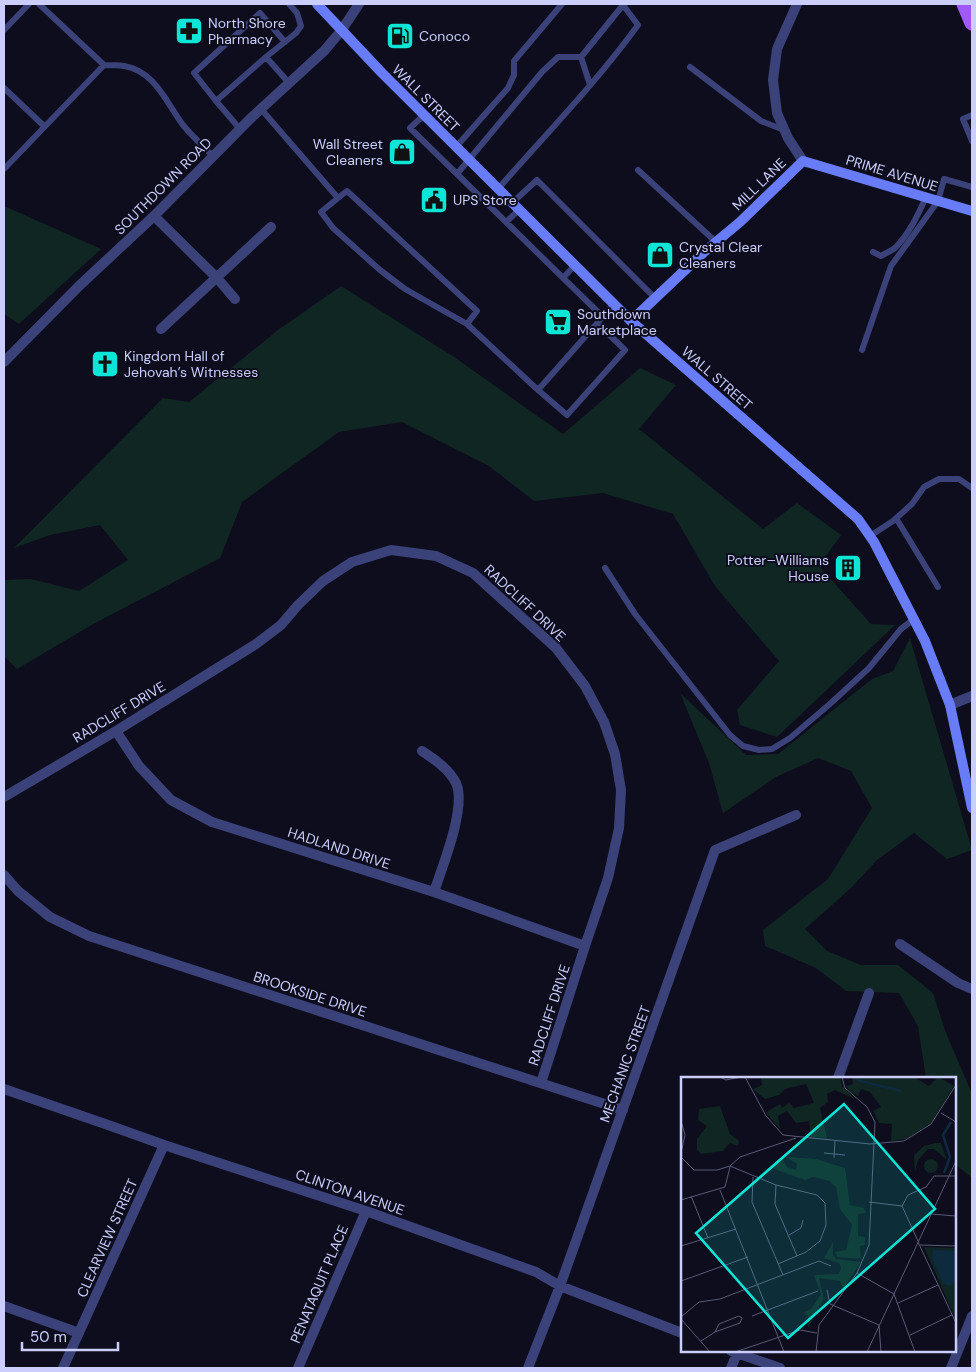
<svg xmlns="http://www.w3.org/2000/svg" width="976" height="1372" font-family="'DM Sans',sans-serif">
	<rect width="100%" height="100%" fill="#0d0d1d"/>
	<path fill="#102622" d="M4,206L101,249L19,324L4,314Z
		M341,286L454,357L563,434L640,368L676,385L639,429L763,529L797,503L841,535L819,566L871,624L895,625L777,737L740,725L737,710L779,661L715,586L673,514L603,493L534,501L489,466L402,422L339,432L242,502L220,558L95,623L17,669L4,656V580L31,579L79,591L128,560L100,525L50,535L14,548L163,398L189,402L278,330Z
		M910,638L972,850L947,859L914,833L877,860L850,889L805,929L827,951L861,965H898L933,993L946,1033L972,1094V1178L955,1164V1078H926L918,1026L899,993L846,991L816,968L765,946L763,930L828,879L872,808L851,771L818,758L776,777L723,813L709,763L680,693L746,755L778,754L872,679L893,671Z"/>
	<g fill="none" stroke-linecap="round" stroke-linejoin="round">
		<path stroke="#3a4279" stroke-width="6" d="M39,4L104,65C111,65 118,65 124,66C155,71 166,102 183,125C192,136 203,146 213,156
			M4,30L29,4
			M266,57L296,33L301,26L297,13L289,4
			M581,57L590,85
			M690,67L761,121L784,130
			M4,88L44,126
			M216,101L194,73L260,13L285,42
			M261,109L338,198L321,212L333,228L380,270L405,289L467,324L538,390L614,304
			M424,115L410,128L603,317
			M972,115L963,119L972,141
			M240,129L216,101L266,57L289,83
			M456,147L508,88L514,75V61L562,4
			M4,169L104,65
			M638,170L716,242
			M457,174L542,72L558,57H581L623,5L638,25C596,83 545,135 498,189
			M338,198L347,191L477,311L467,324
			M512,203L537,180L655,298
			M506,222L519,210
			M873,252L881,256C886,253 891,251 895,248C909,234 918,215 926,197
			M563,278L575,265
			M862,350L891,266L938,201L944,179L972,187
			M538,390L567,415L625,350L597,323
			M896,518L938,587
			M870,536L893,521L912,504L924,487L939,479H959L972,488
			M605,568L635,614L730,735L743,746L759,750L772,749L790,738L831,703L869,668L901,629L914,619"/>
		<path stroke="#3a4279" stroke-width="10" d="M797,4L777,49L773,80L777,113L788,138L803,161
			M154,216L217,278L235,299
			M161,329L271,227
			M4,362L79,286L154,216L250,119L324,51L341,31L359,4
			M950,705L972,696
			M116,731L139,766L171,800L212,822L434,892L585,946
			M422,751C434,759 449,769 456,783C467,807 442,867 434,892
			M4,797L116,731L256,644L281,625L298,605L323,581L352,562L391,550L436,556L473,573L556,648L585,686L604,722L615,754L621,790L619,828L608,878L585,946L541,1083
			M4,875L18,891L50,917L89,936L623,1110
			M900,944L958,983L972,989
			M838,1078L869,993
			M4,1089L111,1126L164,1145L366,1211L536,1272L560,1286L682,1333
			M4,1306L79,1333
			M731,1351L780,1368
			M63,1368L164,1145
			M298,1368L366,1211
			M528,1368L560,1286L715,850L796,815
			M731,1368L738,1351
			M951,1368L972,1316"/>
		<path stroke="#687cf7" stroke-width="10" d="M317,4L382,73L631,321L858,519L874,542L925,641L950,705L972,808
			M631,321L704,252L740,222L803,161L972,211"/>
		<path stroke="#a059f6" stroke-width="15" d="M964,4L972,23"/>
	</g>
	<defs>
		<g id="pharmacy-square" transform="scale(1.4375)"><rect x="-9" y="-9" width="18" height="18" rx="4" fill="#0de6d7" stroke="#0d0d1d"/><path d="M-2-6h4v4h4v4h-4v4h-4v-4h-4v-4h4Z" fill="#111"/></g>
		<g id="fuel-square" transform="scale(1.4375)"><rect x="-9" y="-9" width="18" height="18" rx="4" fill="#0de6d7" stroke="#0d0d1d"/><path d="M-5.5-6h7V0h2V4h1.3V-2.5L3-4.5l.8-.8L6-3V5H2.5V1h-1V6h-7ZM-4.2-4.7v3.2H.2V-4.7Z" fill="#111"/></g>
		<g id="shop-square" transform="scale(1.4375)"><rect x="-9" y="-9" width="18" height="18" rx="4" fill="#0de6d7" stroke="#0d0d1d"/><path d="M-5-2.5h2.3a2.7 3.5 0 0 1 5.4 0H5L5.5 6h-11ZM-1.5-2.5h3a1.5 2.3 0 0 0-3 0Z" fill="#111"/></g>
		<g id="civic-square" transform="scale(1.4375)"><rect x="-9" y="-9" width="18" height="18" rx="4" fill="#0de6d7" stroke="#0d0d1d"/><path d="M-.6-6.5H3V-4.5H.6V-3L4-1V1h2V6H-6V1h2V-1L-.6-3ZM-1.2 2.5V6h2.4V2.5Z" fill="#111"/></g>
		<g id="supermarket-square" transform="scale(1.4375)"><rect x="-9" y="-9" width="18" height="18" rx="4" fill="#0de6d7" stroke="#0d0d1d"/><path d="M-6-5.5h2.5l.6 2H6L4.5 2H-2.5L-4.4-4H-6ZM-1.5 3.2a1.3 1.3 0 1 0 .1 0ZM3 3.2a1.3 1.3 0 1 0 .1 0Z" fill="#111"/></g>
		<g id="church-square" transform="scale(1.4375)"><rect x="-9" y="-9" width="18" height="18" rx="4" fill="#0de6d7" stroke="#0d0d1d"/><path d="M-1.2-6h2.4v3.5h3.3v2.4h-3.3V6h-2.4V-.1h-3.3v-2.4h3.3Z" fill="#111"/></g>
		<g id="building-square" transform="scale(1.4375)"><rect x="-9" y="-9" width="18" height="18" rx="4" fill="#0de6d7" stroke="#0d0d1d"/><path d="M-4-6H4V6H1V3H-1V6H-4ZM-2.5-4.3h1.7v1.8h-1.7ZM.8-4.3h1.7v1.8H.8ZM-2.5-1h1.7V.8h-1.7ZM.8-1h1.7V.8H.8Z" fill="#111"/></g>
	</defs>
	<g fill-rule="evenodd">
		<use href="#pharmacy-square" x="189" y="31"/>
		<use href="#fuel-square" x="400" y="36"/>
		<use href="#shop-square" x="402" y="152"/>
		<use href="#civic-square" x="434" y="200"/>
		<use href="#shop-square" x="660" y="255"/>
		<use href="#supermarket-square" x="558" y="322"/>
		<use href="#church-square" x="105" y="364"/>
		<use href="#building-square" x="848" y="568"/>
	</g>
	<g text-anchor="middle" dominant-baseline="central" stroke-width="4" stroke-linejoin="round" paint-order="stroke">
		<g font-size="14" fill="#cbcefc" stroke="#0d0d1d" text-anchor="start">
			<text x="208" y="23">North Shore<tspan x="208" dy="16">Pharmacy</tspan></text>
			<text x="419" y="36">Conoco</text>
			<text x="383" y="144" text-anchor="end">Wall Street<tspan x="383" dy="16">Cleaners</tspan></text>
			<text x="453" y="200">UPS Store</text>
			<text x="679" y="247">Crystal Clear<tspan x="679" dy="16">Cleaners</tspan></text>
			<text x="577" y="314">Southdown<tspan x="577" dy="16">Marketplace</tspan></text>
			<text x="124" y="356">Kingdom Hall of<tspan x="124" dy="16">Jehovah’s Witnesses</tspan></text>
			<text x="829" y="560" text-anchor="end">Potter–Williams<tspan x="829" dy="16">House</tspan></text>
		</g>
		<g font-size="14" fill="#cbcefc" stroke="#0d0d1d">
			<text transform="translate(426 98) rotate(45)">WALL STREET</text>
			<text transform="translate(892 173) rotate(17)">PRIME AVENUE</text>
			<text transform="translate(759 184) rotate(-44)">MILL LANE</text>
			<text transform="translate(163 186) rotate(-45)">SOUTHDOWN ROAD</text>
			<text transform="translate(717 378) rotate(41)">WALL STREET</text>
			<text transform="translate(525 603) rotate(43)">RADCLIFF DRIVE</text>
			<text transform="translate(119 712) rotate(-31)">RADCLIFF DRIVE</text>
			<text transform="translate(339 848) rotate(18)">HADLAND DRIVE</text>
			<text transform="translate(310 994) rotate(18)">BROOKSIDE DRIVE</text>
			<text transform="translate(549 1015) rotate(-72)">RADCLIFF DRIVE</text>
			<text transform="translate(625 1064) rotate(-70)">MECHANIC STREET</text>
			<text transform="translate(350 1192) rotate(19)">CLINTON AVENUE</text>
			<text transform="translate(107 1238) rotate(-66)">CLEARVIEW STREET</text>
			<text transform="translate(319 1284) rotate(-67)">PENATAQUIT PLACE</text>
		</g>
	</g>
	<g transform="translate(681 1077)">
		<rect width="275" height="275" fill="#0d0d1d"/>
		<path d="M80,0H159L161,9L174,22L154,13L146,17L147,25L139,31L146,61L130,60L128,44L115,46L106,34L97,39L99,52L85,35L99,27L101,31L108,26L113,31L133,26L125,7L104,12L98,18L84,22L72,12L81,8ZM171,0H233L248,9L257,0L273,9L250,46L225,62L210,64L211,47L198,46L192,34L200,30L189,15L180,12L177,19L170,15L165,9L172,7ZM39,29L49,57L58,64L57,69L49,66L42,74L20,77L16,73V62L26,49L17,43L18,32ZM255,66H260L266,83L253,72H247L237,83L234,94L233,78L243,69ZM105,80L135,82L164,91L169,128L183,131L185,136L177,137V159L184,160V168L179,169L180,182L156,180L154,175L165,173L171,148L159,132L155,110L148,104L132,100L124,103L93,92L94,84L100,81L107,91L115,93L116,87ZM243 89a7 7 0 1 1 14 0a7 7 0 1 1-14 0ZM152,165V178L155,182L180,185L162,212L159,204L138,201L143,221L127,251V239L123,235L130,232L140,217L133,198L158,197L160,191L158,186L143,181ZM243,170L275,171V243Z" fill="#102622"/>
		<path d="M253,170L254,173L275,174V204L269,209L262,207L251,180Z" fill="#0e2a3f"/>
		<path fill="none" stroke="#0e2a3f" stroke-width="2.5" d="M176,3L220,14M263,96L269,80L262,58L270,45"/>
		<path fill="none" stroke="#595a76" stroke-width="1" d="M39,0L45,3L60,0M64,0L85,39L102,58L189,67L223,64L250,47L275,8M260,36L275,45M0,44L4,58L0,76M143,76L164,78M0,80L13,93H36L49,89L59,80L115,61M153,81L154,64M49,89L95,108L136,118L144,126L145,148L139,164L125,175L97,187M72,100L71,125L102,198M95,108L94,127L116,179M39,113L103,275M10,119L27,161M0,123L44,110L49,90M188,125L221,129M221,129L227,118L245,110L253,99H275M221,129L237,164M250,137L275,139M108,158L120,151L122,143M237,165L275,246M239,168L275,169M0,169L55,152M176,196L213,217L234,275M0,204L67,180M146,213L149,227L198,248L200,275M217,226L257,208M58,239L61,241L59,246L34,255L38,247ZM71,239L137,214M0,240L18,225L39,222L138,184L150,189M0,242L29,275M229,258L271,238M20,264L34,255M54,275L119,253L136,256M135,275L138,248L176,196L188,168L194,45L186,30L164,11L161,0M186,275L275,84"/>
		<path fill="#0de6d7" fill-opacity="0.15" stroke="#0de6d7" stroke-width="2.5" d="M163,27L254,132L107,261L15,156Z"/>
		<rect width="275" height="275" fill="none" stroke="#cbcefc" stroke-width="2.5"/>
	</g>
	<rect width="976" height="1372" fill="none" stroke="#cbcefc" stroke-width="10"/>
	<path d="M22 1342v8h96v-8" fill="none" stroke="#cbcefc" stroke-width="2.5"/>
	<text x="30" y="1342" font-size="15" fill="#cbcefc" stroke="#0d0d1d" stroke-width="4" paint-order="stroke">50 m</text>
</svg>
